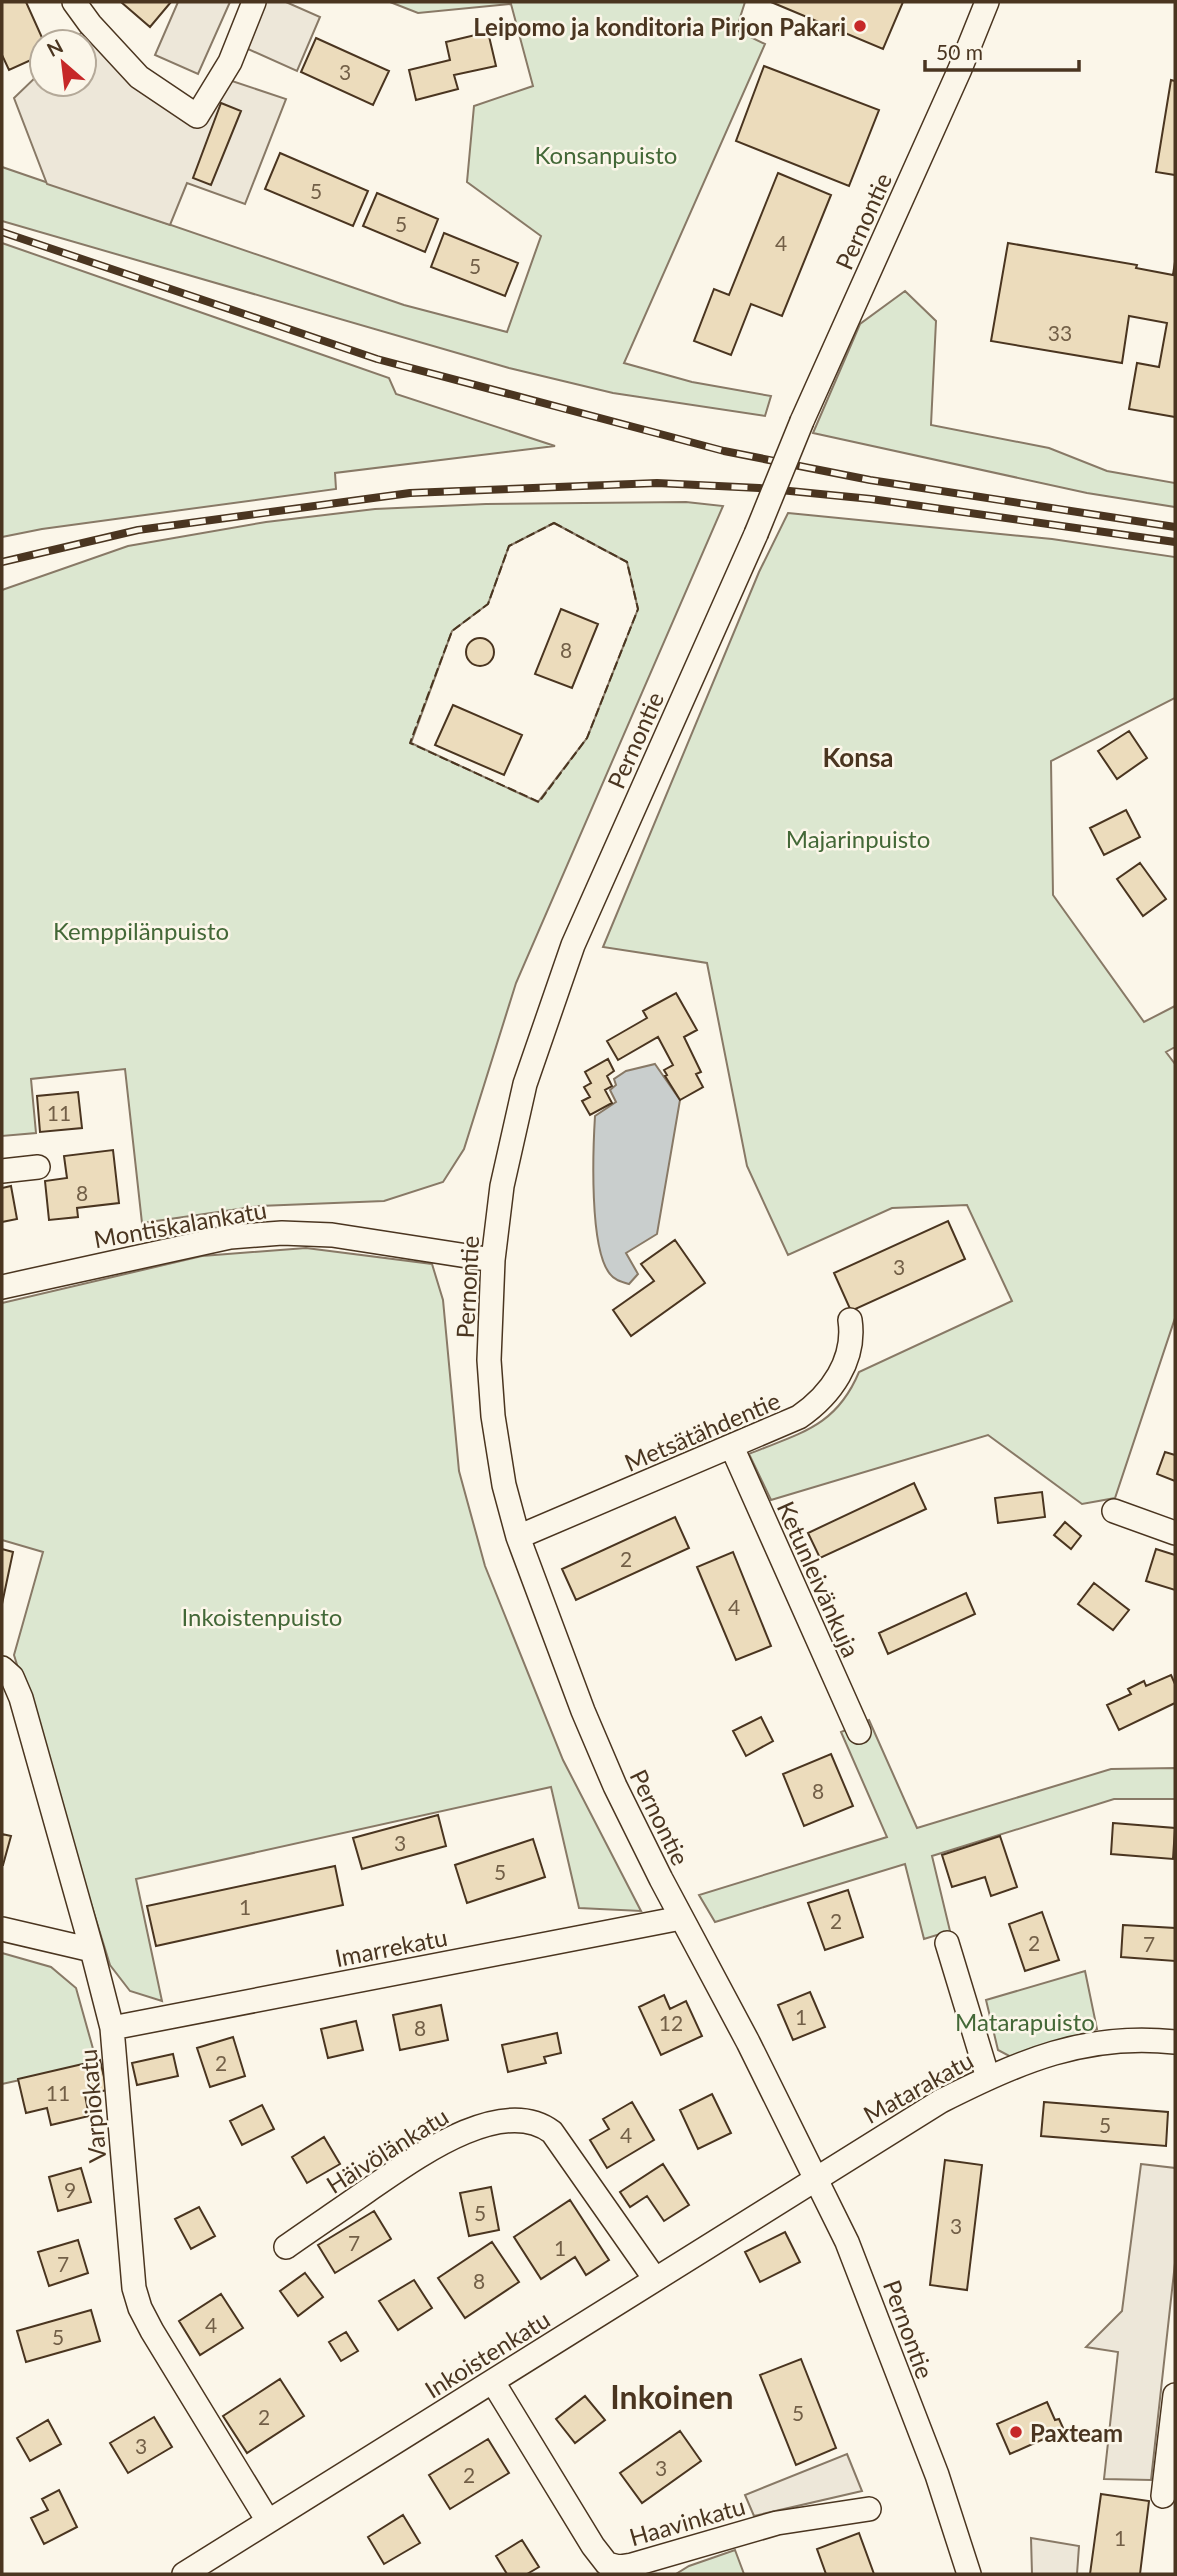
<svg xmlns="http://www.w3.org/2000/svg" width="1177" height="2576" font-family="Lato,sans-serif">
	<rect width="100%" height="100%" fill="#fbf6e9"/>
	<path fill="#dce7d0" stroke="#887966" stroke-width="2" fill-rule="evenodd" d="M390,2H745L736,30L765,44L624,363L692,382L771,396L765,416L613,393L509,368L2,221V167L404,305L507,332L541,236L467,182L474,106L533,86L511,4L418,13Z
		M2,243L389,378L396,394L555,446L335,473L336,489L42,529L2,537Z
		M905,291L936,321L931,425L1049,448L1107,471L1175,483V507L1087,493L813,433L860,324Z
		M686,502L723,506L516,983L464,1149L443,1182L384,1201L259,1206L142,1223L125,1069L31,1079L36,1133L2,1136V590L128,546L266,522L375,509L486,504ZM554,523L627,562L638,609L587,738L538,802L411,743L452,631L488,604L509,546Z
		M788,513L1052,539L1175,557V698L1051,761L1053,895L1144,1022L1175,1006V1047L1166,1052L1175,1064V1318L1115,1498L1082,1504L988,1435L771,1500L749,1454C800,1433 836,1427 859,1372L1012,1301L967,1205L892,1208L788,1255L747,1166L707,963L603,947L759,572Z
		M306,1248L432,1264L443,1300L459,1471L485,1566L563,1760L641,1911L579,1908L551,1787L136,1879L162,2001L130,1991L110,1965L14,1655L43,1552L2,1540V1303L202,1256Z
		M869,1720L917,1828L1111,1769L1175,1768V1799H1114L932,1856L950,1931L924,1939L905,1864L715,1922L699,1895L887,1837L841,1732Z
		M2,1953L51,1967L76,1988L97,2063L2,2084Z
		M1085,1971L1097,2029L1013,2058L998,2050L986,2000Z
		M735,2550L744,2574H676L689,2566Z"/>
	<path fill="#ede7d9" stroke="#887966" stroke-width="2" d="M178,2H230L198,74L155,55Z
		M254,2H286L320,17L297,71L237,44Z
		M90,24L196,115L220,77L286,99L245,204L187,183L170,225L47,184L14,98L42,71V84H84V42H72Z
		M1141,2164L1175,2168V2263L1151,2480L1104,2479L1118,2352L1086,2347L1122,2311Z
		M847,2454L862,2491L754,2516L745,2495Z
		M1031,2538L1079,2546L1077,2574H1032Z"/>
	<path fill="#c9cecd" stroke="#887966" stroke-width="2" d="M655,1064L680,1100L657,1234L626,1253L638,1274L629,1284C622,1282 614,1280 610,1274C589,1249 593,1149 595,1116L616,1102L610,1090L616,1085L614,1079L626,1071Z"/>
	<path fill="#ecdcbc" stroke="#4a3520" stroke-width="2" d="M2,2H26L44,42H42V55L9,70L2,55Z
		M121,2H171L150,27Z
		M771,2H903L883,49Z
		M488,32L496,66L454,75L458,89L416,100L409,70L450,60L446,42Z
		M316,38L389,71L373,105L301,72Z
		M764,66L879,110L849,186L736,141Z
		M1171,80L1175,81V175L1156,172Z
		M221,103L241,111L211,185L193,178Z
		M280,153L368,191L353,226L265,189Z
		M778,173L831,195L782,316L751,304L731,355L694,341L714,289L729,295Z
		M377,193L438,219L425,252L363,226Z
		M444,233L518,263L505,296L431,267Z
		M1008,243L1137,265L1136,268L1173,275L1175,262V417L1129,409L1137,363L1159,367L1167,323L1129,316L1122,363L991,341Z
		M561,609L598,624L572,688L535,674Z
		M466 652a14 14 0 1 1 28 0a14 14 0 1 1-28 0Z
		M453,705L522,735L504,775L435,745Z
		M1129,731L1147,758L1117,779L1098,751Z
		M1126,810L1140,837L1104,855L1090,828Z
		M1140,863L1166,899L1143,916L1117,879Z
		M676,993L697,1030L684,1037L701,1072L696,1074L703,1087L680,1100L665,1076L667,1075L664,1070L673,1065L658,1037L618,1060L607,1041L647,1018L643,1011Z
		M608,1059L614,1071L607,1076L612,1086L605,1090L612,1103L590,1115L582,1101L590,1097L584,1087L591,1083L585,1072Z
		M78,1092L82,1128L40,1132L37,1096Z
		M113,1150L119,1203L77,1208L78,1217L49,1220L45,1181L67,1178L64,1156Z
		M11,1186L17,1219L2,1222V1188Z
		M948,1221L965,1259L851,1311L834,1273Z
		M675,1240L705,1283L631,1336L613,1310L654,1281L641,1264Z
		M1165,1452L1175,1455V1481L1157,1474Z
		M914,1483L926,1509L820,1558L808,1533Z
		M1042,1492L1045,1517L998,1523L995,1498Z
		M675,1517L689,1548L576,1600L562,1569Z
		M1065,1522L1081,1536L1071,1549L1054,1535Z
		M2,1549L13,1552L2,1604Z
		M1156,1549L1175,1555V1590L1146,1581Z
		M733,1552L771,1646L736,1660L697,1567Z
		M1094,1583L1129,1610L1113,1630L1078,1604Z
		M966,1593L975,1614L888,1654L879,1633Z
		M1171,1675L1175,1684V1703L1119,1730L1107,1705L1131,1694L1128,1689L1144,1681L1146,1686Z
		M761,1717L773,1741L746,1756L733,1731Z
		M831,1754L853,1806L804,1826L783,1774Z
		M438,1815L446,1846L362,1869L353,1838Z
		M1113,1823L1175,1828L1173,1859L1111,1854Z
		M2,1834L11,1836L3,1865H2Z
		M1000,1836L1017,1887L991,1896L985,1877L952,1887L942,1855Z
		M533,1839L545,1877L467,1903L455,1865Z
		M335,1866L343,1905L156,1946L147,1906Z
		M848,1890L863,1937L825,1950L808,1903Z
		M1042,1912L1059,1960L1025,1971L1009,1924Z
		M1123,1925L1175,1928V1961L1121,1957Z
		M810,1992L825,2027L793,2040L778,2005Z
		M664,1995L670,2009L686,2001L702,2036L661,2055L639,2007Z
		M441,2005L448,2040L400,2050L393,2015Z
		M356,2021L363,2050L328,2058L321,2029Z
		M557,2033L561,2053L544,2057L546,2063L508,2072L502,2045Z
		M233,2037L245,2076L210,2087L197,2048Z
		M173,2054L178,2076L137,2085L132,2063Z
		M100,2060L107,2090L85,2095L89,2116L51,2125L47,2108L26,2113L18,2079Z
		M712,2094L731,2133L698,2149L680,2110Z
		M632,2102L654,2140L607,2168L590,2140L609,2129L603,2119Z
		M1044,2102L1168,2112L1166,2146L1041,2136Z
		M262,2105L274,2129L242,2145L230,2121Z
		M324,2137L340,2164L307,2183L292,2157Z
		M945,2160L982,2165L967,2290L930,2285Z
		M663,2164L689,2205L664,2221L647,2196L630,2207L620,2192Z
		M81,2168L91,2202L58,2211L49,2177Z
		M491,2187L499,2230L469,2236L460,2193Z
		M570,2200L609,2260L586,2275L575,2257L541,2279L514,2237Z
		M199,2207L215,2236L191,2249L175,2219Z
		M374,2211L391,2239L335,2273L318,2245Z
		M785,2232L800,2262L760,2282L745,2252Z
		M78,2240L88,2273L49,2286L38,2252Z
		M492,2242L519,2282L465,2318L438,2278Z
		M305,2273L323,2297L298,2316L280,2291Z
		M414,2280L432,2308L398,2330L379,2301Z
		M221,2294L243,2328L200,2355L179,2321Z
		M91,2310L100,2341L26,2362L17,2331Z
		M346,2332L358,2351L341,2361L329,2342Z
		M801,2359L836,2448L796,2465L760,2375Z
		M280,2379L304,2416L247,2453L223,2416Z
		M585,2396L605,2420L575,2443L556,2419Z
		M1047,2402L1055,2420L1059,2419L1064,2430L1010,2454L997,2424Z
		M154,2417L172,2447L128,2473L110,2443Z
		M48,2420L61,2444L30,2461L17,2438Z
		M680,2431L701,2461L642,2503L620,2473Z
		M488,2439L509,2473L450,2509L429,2475Z
		M59,2490L77,2527L44,2544L31,2518L48,2510L42,2499Z
		M1101,2494L1149,2501L1140,2574H1090Z
		M403,2515L420,2543L384,2564L368,2537Z
		M859,2533L874,2574H826L817,2549Z
		M522,2540L539,2567L527,2574H507L496,2556Z"/>
	<g fill="none" stroke-linecap="round" stroke-linejoin="round">
		<g stroke="#4a3520" stroke-width="26">
			<path id="minor" d="M74,2L90,24L139,77L197,116L230,62L254,2
				M802,421L960,69L987,2
				M756,534L573,945L525,1084L502,1186L493,1260L489,1360L493,1416L504,1485L518,1537L583,1711L615,1786L661,1879L748,2042L847,2242L937,2475L969,2574
				M2,1171L38,1167
				M2,1287L230,1237L282,1233L332,1235L493,1260
				M732,1447L859,1732
				M1114,1511L1175,1533
				M518,1537L799,1417C831,1395 856,1360 850,1320
				M2,1668L12,1677L21,1698L92,1950L112,2028L134,2288L140,2308L152,2331L268,2521
				M2,1929L92,1950
				M947,1943L988,2078
				M112,2028L681,1918
				M286,2247C313,2228 340,2210 367,2191C410,2162 500,2093 552,2132L655,2279
				M493,2382L593,2546L607,2564L619,2567L632,2565L777,2523L869,2509
				M1163,2496L1175,2395
				M184,2574L941,2101C1019,2062 1086,2032 1175,2042"/>
		</g>
		<use href="#minor" stroke="#fbf6e9" stroke-width="23"/>
		<g stroke="#4a3520" stroke-width="8">
			<path id="rail" d="M2,232L377,359L724,451L870,480L1175,527
				M2,562L138,530L410,493L657,483L759,488L871,499L1175,542"/>
		</g>
		<use href="#rail" stroke="#fbf6e9" stroke-width="5" stroke-dasharray="16" stroke-linecap="butt"/>
		<g stroke="#4a3520" stroke-width="26" stroke-linecap="butt">
			<path id="minor-bridge" d="M756,534L802,421"/>
		</g>
		<use href="#minor-bridge" stroke="#fbf6e9" stroke-width="23"/>
		<path stroke="#4a3520" stroke-width="2" stroke-dasharray="9 3.5" stroke-linecap="butt" d="M554,523L627,562L638,609L587,738L539,802L410,743L452,631L488,604L509,546Z"/>
	</g>
	<g fill="#c62828" stroke="#fbf6e9" stroke-width="2.5">
		<circle cx="860" cy="26" r="7"/>
		<circle cx="1016" cy="2432" r="7"/>
	</g>
	<g text-anchor="middle" dominant-baseline="central" stroke-width="5" stroke-linejoin="round" paint-order="stroke">
		<g font-size="21" fill="#725f47">
			<text x="345" y="71">3</text>
			<text x="316" y="190">5</text>
			<text x="401" y="223">5</text>
			<text x="781" y="242">4</text>
			<text x="475" y="265">5</text>
			<text x="1060" y="332">33</text>
			<text x="566" y="649">8</text>
			<text x="59" y="1112">11</text>
			<text x="82" y="1192">8</text>
			<text x="899" y="1266">3</text>
			<text x="626" y="1558">2</text>
			<text x="734" y="1606">4</text>
			<text x="818" y="1790">8</text>
			<text x="400" y="1842">3</text>
			<text x="500" y="1871">5</text>
			<text x="245" y="1906">1</text>
			<text x="836" y="1920">2</text>
			<text x="1034" y="1942">2</text>
			<text x="1149" y="1943">7</text>
			<text x="801" y="2016">1</text>
			<text x="671" y="2022">12</text>
			<text x="420" y="2027">8</text>
			<text x="221" y="2062">2</text>
			<text x="58" y="2092">11</text>
			<text x="1105" y="2124">5</text>
			<text x="626" y="2134">4</text>
			<text x="70" y="2189">9</text>
			<text x="480" y="2212">5</text>
			<text x="956" y="2225">3</text>
			<text x="354" y="2242">7</text>
			<text x="560" y="2247">1</text>
			<text x="63" y="2263">7</text>
			<text x="479" y="2280">8</text>
			<text x="211" y="2324">4</text>
			<text x="58" y="2336">5</text>
			<text x="798" y="2412">5</text>
			<text x="264" y="2416">2</text>
			<text x="141" y="2445">3</text>
			<text x="661" y="2467">3</text>
			<text x="469" y="2474">2</text>
			<text x="1120" y="2537">1</text>
		</g>
		<g font-size="24" font-weight="bold" fill="#4a3520" stroke="#fbf6e9" text-anchor="end">
			<text x="846" y="26">Leipomo ja konditoria Pirjon Pakari</text>
			<text x="1030" y="2432" text-anchor="start">Paxteam</text>
		</g>
		<g font-size="24" fill="#436837" stroke="#fbf6e9">
			<text x="606" y="154">Konsanpuisto</text>
			<text x="858" y="838">Majarinpuisto</text>
			<text x="141" y="930">Kemppilänpuisto</text>
			<text x="262" y="1616">Inkoistenpuisto</text>
			<text x="1025" y="2021">Matarapuisto</text>
		</g>
		<g font-size="24" fill="#4a3520" stroke="#fbf6e9">
			<text transform="translate(863 221) rotate(-66)">Pernontie</text>
			<text transform="translate(635 740) rotate(-66)">Pernontie</text>
			<text transform="translate(180 1224) rotate(-10)">Montiskalankatu</text>
			<text transform="translate(467 1287) rotate(-87)">Pernontie</text>
			<text transform="translate(702 1431) rotate(-23)">Metsätähdentie</text>
			<text transform="translate(819 1579) rotate(66)">Ketunleivänkuja</text>
			<text transform="translate(660 1817) rotate(64)">Pernontie</text>
			<text transform="translate(391 1947) rotate(-11)">Imarrekatu</text>
			<text transform="translate(918 2087) rotate(-29)">Matarakatu</text>
			<text transform="translate(92 2106) rotate(-95)">Varpiokatu</text>
			<text transform="translate(387 2150) rotate(-32)">Häivölänkatu</text>
			<text transform="translate(909 2329) rotate(70)">Pernontie</text>
			<text transform="translate(487 2354) rotate(-32)">Inkoistenkatu</text>
			<text transform="translate(687 2521) rotate(-16)">Haavinkatu</text>
		</g>
		<g font-size="26" font-weight="bold" fill="#4a3520" stroke="#fbf6e9">
			<text x="858" y="757">Konsa</text>
		</g>
		<g font-size="32" font-weight="bold" fill="#4a3520" stroke="#fbf6e9">
			<text x="672" y="2396">Inkoinen</text>
		</g>
	</g>
	<rect width="1177" height="2576" fill="none" stroke="#4a3520" stroke-width="7"/>
	<g transform="translate(63 63) rotate(332)"><circle r="33" fill="#fbf6e9" stroke="#b4a999" stroke-width="2"/>
	<path d="M0-5L12 26L0 18L-12 26Z" fill="#c62828"/>
	<text y="-10" font-size="19" font-weight="bold" text-anchor="middle" fill="#4a3520">N</text>
	</g>
	<path d="M925 60v10h154v-10" fill="none" stroke="#4a3520" stroke-width="3.5"/>
	<text x="936" y="60" font-size="21" fill="#4a3520" stroke="#fbf6e9" stroke-width="5" paint-order="stroke">50 m</text>
</svg>
